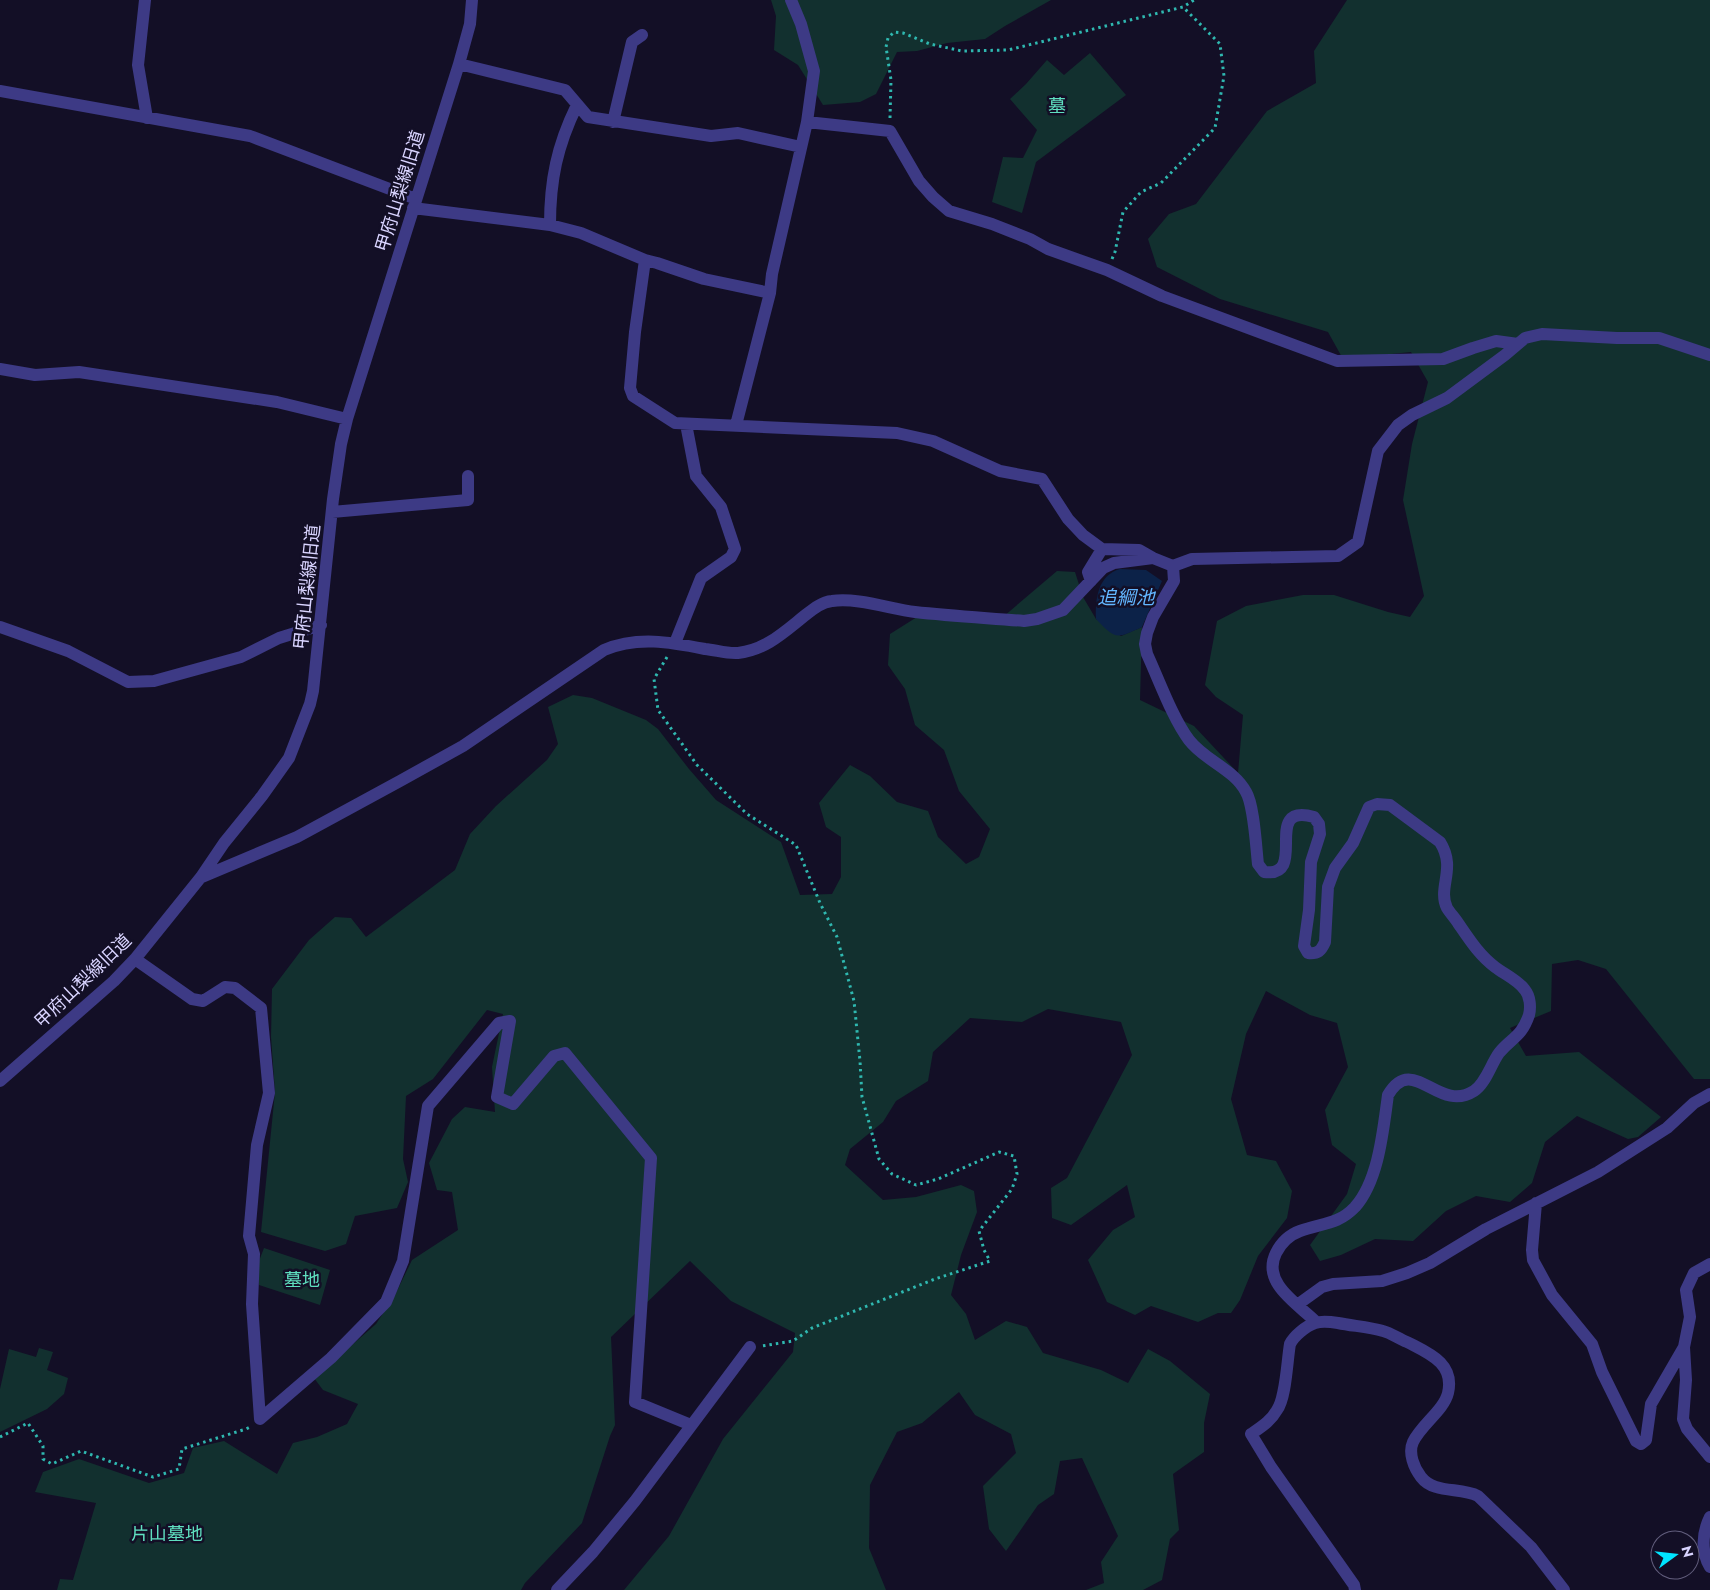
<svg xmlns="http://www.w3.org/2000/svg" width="1710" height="1590" font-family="Jost,'Noto Sans JP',sans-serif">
	<rect width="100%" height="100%" fill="#130f26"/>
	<path fill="#12302f" d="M771,0H1051L1005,26L985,39L947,43L917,51L897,52L876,94L860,102L823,105L798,65L774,50L776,16Z
		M1347,0H1710V1079H1694L1606,969L1578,960L1552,964L1551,1011L1510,1028L1526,1056L1579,1052L1661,1117L1638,1137L1628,1139L1577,1116L1545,1142L1532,1183L1510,1202L1476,1196L1446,1211L1413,1241L1375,1239L1341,1255L1320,1261L1310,1245L1347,1194L1356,1164L1332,1145L1325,1110L1348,1067L1337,1023L1310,1015L1266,991L1246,1034L1231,1099L1247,1155L1276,1161L1292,1191L1287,1218L1258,1256L1240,1300L1231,1313H1218L1198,1322L1151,1306L1135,1315L1107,1302L1088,1260L1113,1230L1135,1217L1127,1185L1071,1225L1052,1218L1051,1188L1067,1178L1132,1055L1121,1022L1048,1009L1022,1022L970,1018L933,1052L928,1081L896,1101L883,1122L850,1149L845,1165L883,1200L916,1197L961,1185L974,1191L977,1212L961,1255L951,1295L966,1314L975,1340L1006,1321L1027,1327L1043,1353L1101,1370L1128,1383L1148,1349L1170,1361L1210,1394L1204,1423V1452L1173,1474L1179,1530L1170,1539L1162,1580L1143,1590H1086L1104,1583L1101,1562L1118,1536L1082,1458L1060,1461L1054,1494L1038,1505L1006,1551L989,1529L983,1486L1016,1453L1011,1434L975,1415L959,1392L922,1423L897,1432L870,1485L869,1548L886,1590H624L669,1536L723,1439L793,1352L795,1333L731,1301L690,1261L611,1337L615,1425L610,1436L582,1523L525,1583L521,1590H57L60,1579L73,1580L96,1503L35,1492L43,1472L79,1459L149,1483L184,1473L193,1448L224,1441L277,1474L293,1443L317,1437L347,1424L358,1404L323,1390L314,1378L376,1324L395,1295L412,1260L458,1230L452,1192L437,1190L429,1163L452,1119L465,1107L495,1112L492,1067L503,1014L487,1010L433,1079L406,1096L403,1159L408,1182L397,1208L355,1216L346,1244L325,1251L261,1232L275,1092L271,1037L272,989L309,940L335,917L351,918L366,937L455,870L470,834L496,806L547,760L558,744L548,707L573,695L592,698L646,720L658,729L689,769L716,800L781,842L800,895L832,894L841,877V837L826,827L819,803L850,765L870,776L897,802L928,811L938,837L966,864L979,857L990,829L959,791L944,750L915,725L905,689L888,665L890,634L917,617L997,622L1057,571L1075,572L1083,597L1096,619L1121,636L1142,627L1140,700L1194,726L1238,773L1243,715L1216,697L1205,685L1217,621L1246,606L1303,595H1334L1388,612L1410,617L1424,596L1403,500L1412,444L1428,382L1411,352L1343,359L1328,332L1220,299L1157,267L1148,239L1169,214L1196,204L1267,111L1316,83L1314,51Z
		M1090,53L1126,95L1036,162L1022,213L992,202L1003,157L1023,158L1037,130L1010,99L1026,84L1047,60L1064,75Z
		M264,1248L330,1270L320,1305L259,1285V1261Z
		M39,1348L53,1352L47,1370L68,1378L64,1394L47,1409L0,1432V1389L9,1349L36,1357Z"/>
	<path fill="#0c2248" d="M1120,569L1146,570L1162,581L1142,627C1116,639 1116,640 1096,619C1095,599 1098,575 1120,569Z"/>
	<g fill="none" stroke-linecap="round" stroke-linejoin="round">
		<path stroke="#2fb8b0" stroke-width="3" stroke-dasharray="2.5 4" stroke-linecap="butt" d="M890,118L891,80L886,47L888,38L894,32L903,33L930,44L962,51L1008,50L1183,7L1194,0
			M1112,259L1115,252L1123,212L1141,192L1161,183L1215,128L1224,76L1220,44L1183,7
			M667,657L654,679L658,710L697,765L747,814L796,845L820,903L837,937L854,1001L860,1061L862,1097L879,1159L892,1174L916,1185L938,1179L999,1152L1014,1156L1017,1174L1012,1189L979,1231L984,1250L990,1261L935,1279L812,1328L793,1341L762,1346
			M0,1437L28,1423L43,1446V1459L52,1464L81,1451L153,1477L179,1469L182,1449L246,1429L250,1427"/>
		<path stroke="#3d3a85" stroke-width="12" d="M145,0L138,65L147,118
			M791,0L801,24L814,71L807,122
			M459,64L565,90L588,117L711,136L738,133L801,147
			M0,91L250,136L416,199
			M613,122L632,42L642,35
			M413,208L550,225L581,233L645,260L657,263L704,279L770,293
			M550,225C550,180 557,146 577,105
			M645,260L635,332L630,388L633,396L675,423L897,433L933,441L1000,471L1042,479L1068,519L1083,535L1102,549L1139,550L1153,558L1173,566L1192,559L1338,556L1358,542L1378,451L1398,425L1412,415L1447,398L1505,355L1525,338L1542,334L1617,338H1659L1710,355
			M0,369L35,375L79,372L277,402L347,419
			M736,425L770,293L772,274L807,122L890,131L919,181L933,197L949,211L992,224L1030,239L1048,249L1107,270L1162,296L1337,361L1443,359L1473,348L1496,341L1518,344
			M332,512L468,500V476
			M1173,566L1174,581L1153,617L1147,633L1145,644L1147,654C1159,680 1173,719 1189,740C1205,761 1234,769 1246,792C1254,805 1256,847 1258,864L1264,872C1310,878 1260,802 1314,817L1319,824L1320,834L1311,862L1309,910L1304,946L1308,953C1318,954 1321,951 1325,942L1328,887L1335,868L1353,843L1369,807L1377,804L1390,805L1440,842C1457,869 1437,887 1447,908C1450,913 1455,918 1458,923C1469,939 1479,955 1495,967C1504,974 1518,980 1525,990C1530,996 1531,1007 1529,1015C1521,1038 1512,1037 1499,1053C1491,1064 1486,1083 1474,1091C1438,1114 1413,1052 1388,1095C1383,1130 1379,1180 1355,1207C1338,1225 1322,1223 1300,1231C1289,1235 1281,1243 1276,1253C1261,1283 1298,1304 1316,1322
			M1091,581L1088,572L1102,549
			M0,627L68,651L128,682L154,681L241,657L279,638L321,625
			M675,643L701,578L731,557L735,549L721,507L696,476L686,424
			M202,877L297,837L400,781L463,746L604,650C637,636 670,642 705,649C716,650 727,654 738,653C765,650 783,633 803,617C812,610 821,602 832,601C856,597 891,609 915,612C951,616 988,618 1024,621L1037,619L1063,610L1103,568L1114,563L1153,558
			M135,959L192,999L203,1001L225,987L235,988L261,1008L269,1093L257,1145L249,1236L254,1254L252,1304L260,1419L331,1358L386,1302L403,1261L428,1106L499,1023L510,1021L497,1097L513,1104L554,1056L565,1053L651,1158L635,1402L691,1425
			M0,1081L114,981L135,959L201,877L224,843L262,796L289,758L310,704L313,691L333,499L341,444L347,419L459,64L470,24L472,0
			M1536,1203L1532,1250L1533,1260L1552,1295L1592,1344L1602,1372L1636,1441L1641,1444L1646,1440L1651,1404L1684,1347L1686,1380L1683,1419L1687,1429L1710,1457
			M1297,1305L1322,1287L1333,1284L1382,1281L1407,1273L1430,1263L1486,1229L1598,1172L1667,1128L1694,1103L1710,1094
			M1684,1347L1690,1317L1686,1290L1694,1273L1710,1264
			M1710,1517C1702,1533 1701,1552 1710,1567
			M557,1590L593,1552L635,1501L750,1347
			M1355,1590L1354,1585L1271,1467L1251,1434C1261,1427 1271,1421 1277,1410C1286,1398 1287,1361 1290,1344C1294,1336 1306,1326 1315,1323C1321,1321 1332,1322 1338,1323C1353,1326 1369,1327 1383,1331C1391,1333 1399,1339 1407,1342C1428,1353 1455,1363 1448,1393C1444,1410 1421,1425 1413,1442C1408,1453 1414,1468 1421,1477C1434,1494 1460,1487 1478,1496L1531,1547L1564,1590"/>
	</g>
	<g text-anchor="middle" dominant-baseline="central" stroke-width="5" stroke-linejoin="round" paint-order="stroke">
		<g font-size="18" fill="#5fe0c0" stroke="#130f26">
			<text x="1057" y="106">墓</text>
			<text x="302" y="1280">墓地</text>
			<text x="167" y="1534">片山墓地</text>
		</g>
		<g font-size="18" fill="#d9d4ff" stroke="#130f26">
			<text transform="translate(400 191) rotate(-73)">甲府山梨線旧道</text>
			<text transform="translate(307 587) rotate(-84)">甲府山梨線旧道</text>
			<text transform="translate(83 981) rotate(-44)">甲府山梨線旧道</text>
		</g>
		<g font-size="19" font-style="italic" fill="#62b6ff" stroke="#130f26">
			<text x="1126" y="597">追綱池</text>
		</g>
	</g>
	<g transform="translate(1675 1555) rotate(75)"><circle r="24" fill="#130f26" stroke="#625e7d"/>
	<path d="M0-4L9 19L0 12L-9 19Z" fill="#00e5ff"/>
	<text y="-8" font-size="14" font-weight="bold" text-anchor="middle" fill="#d9d4ff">N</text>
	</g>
</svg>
